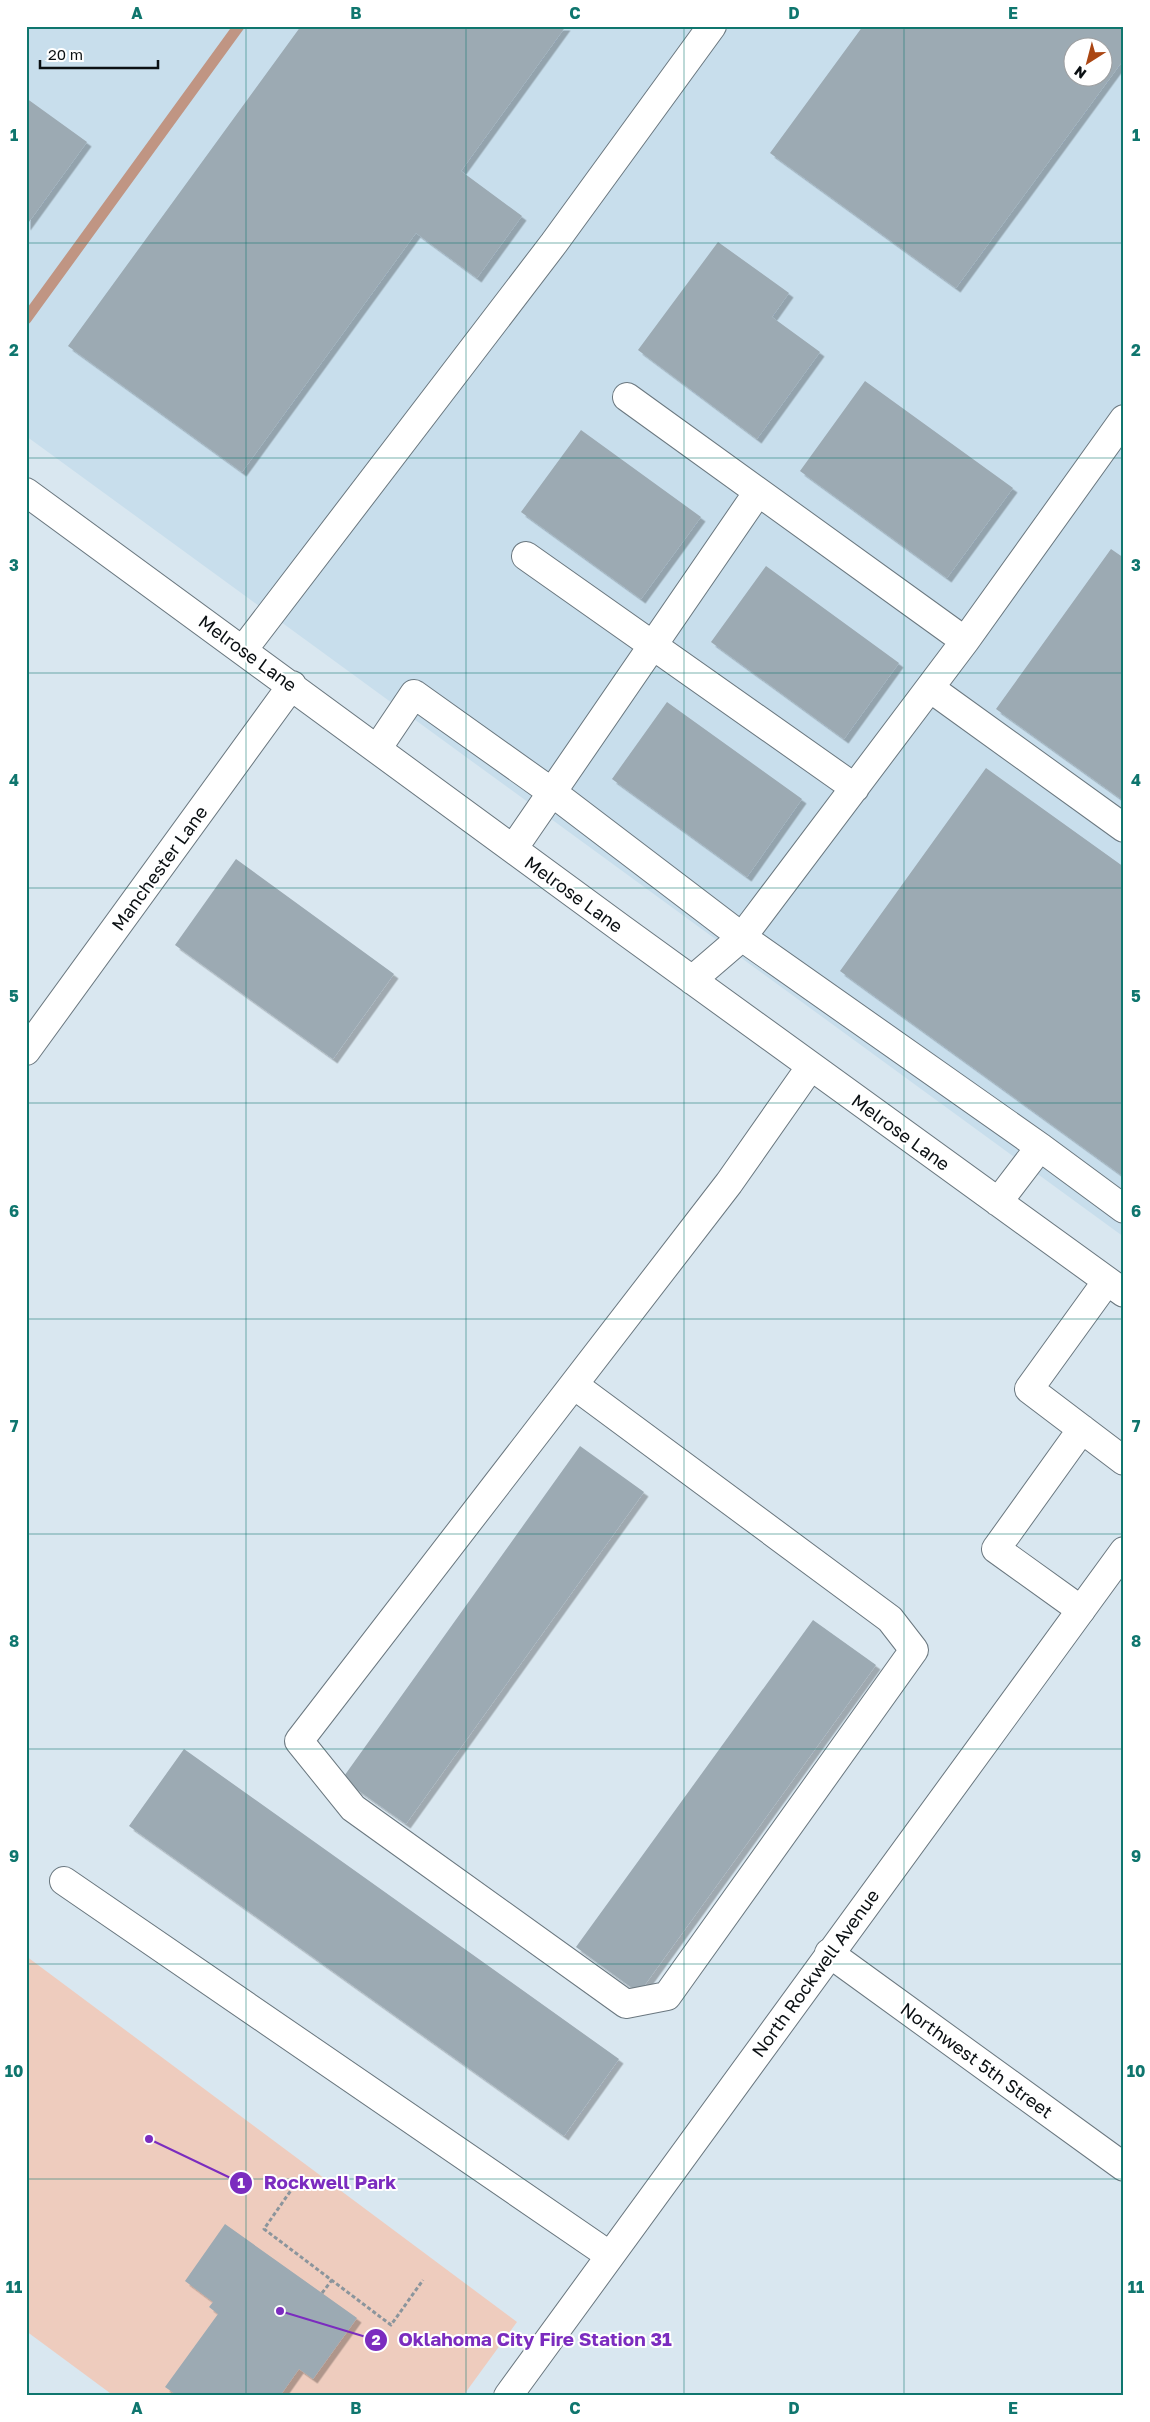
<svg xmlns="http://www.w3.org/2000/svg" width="1150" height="2422" font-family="'Golos Text',sans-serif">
	<defs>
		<filter id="shadow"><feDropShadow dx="4.5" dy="4.5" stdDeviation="0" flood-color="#0004"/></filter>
	</defs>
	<rect width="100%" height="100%" fill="#d9e7f0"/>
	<path fill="#c8deec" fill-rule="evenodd" d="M26,26H1124V1237L26,436ZM1072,48H1102V78H1072Z"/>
	<path fill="#eeccbe" d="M26,1956L517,2322L463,2396H114L26,2331Z"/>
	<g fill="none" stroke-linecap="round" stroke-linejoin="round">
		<path stroke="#c09583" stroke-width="11" d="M26,319L239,26"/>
	</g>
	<path fill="#9caab3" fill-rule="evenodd" filter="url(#shadow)" d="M301,26H566L461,171L522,216L477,278L416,233L242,472L68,346Z
		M863,26H1124V59L956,288L770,153ZM1072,48H1102V78H1072Z
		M26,98L87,142L26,226Z
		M718,242L789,293L772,317L820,352L757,439L638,350Z
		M865,381L1013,488L947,578L800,471Z
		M581,430L701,517L641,599L521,512Z
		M1111,549L1124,558V801L996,709Z
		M766,566L899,663L844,739L711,642Z
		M667,702L802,799L747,877L612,779Z
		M986,768L1124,867V1177L840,971Z
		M236,859L394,974L333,1059L175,945Z
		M580,1446L644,1492L406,1824L342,1779Z
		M813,1620L876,1665L639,1993L576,1947Z
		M184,1749L619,2059L564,2136L129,1826Z
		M225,2224L357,2318L313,2379L299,2369L280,2396H178L165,2387L218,2314L209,2307L213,2302L185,2281Z"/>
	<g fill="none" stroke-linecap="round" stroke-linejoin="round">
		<g stroke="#6a777f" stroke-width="30">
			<path id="minor" d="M627,397L965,641
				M26,492L622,929L1124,1293
				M526,556L855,788
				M243,650L554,243L712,26
				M930,688L1124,828
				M377,749L414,694L553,793L742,937L1040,1147L1124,1209
				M513,849L758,492
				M692,980L742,937L965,641L1124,419
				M26,1051L292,685
				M998,1202L1040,1147
				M1107,1281L1029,1389L1124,1461
				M574,1385L890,1619L914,1650L667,1996L626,2004L353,1808L299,1741L729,1183L811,1066
				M1081,1610L996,1549L1082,1429
				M64,1881L609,2255
				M829,1953L1124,2167"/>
		</g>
		<g stroke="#6a777f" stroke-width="30">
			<path id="major" d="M508,2396L1124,1551"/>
		</g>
		<path stroke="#8b959c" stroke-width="3" stroke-dasharray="4 2.5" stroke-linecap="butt" d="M294,2186L264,2229L391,2325L423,2280
			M322,2293L332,2280"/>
		<use href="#minor" stroke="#fff" stroke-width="28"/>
		<use href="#major" stroke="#fff" stroke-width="28"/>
	</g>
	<path fill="none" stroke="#0f766e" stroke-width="1" stroke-opacity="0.55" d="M246,26V2396M466,26V2396M684,26V2396M904,26V2396M26,243H1124M26,458H1124M26,673H1124M26,888H1124M26,1103H1124M26,1319H1124M26,1534H1124M26,1749H1124M26,1964H1124M26,2179H1124"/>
	<g text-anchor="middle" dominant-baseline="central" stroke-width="4" stroke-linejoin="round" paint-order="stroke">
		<g font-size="18" fill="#0b1013" stroke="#fff">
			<text transform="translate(248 653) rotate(36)">Melrose Lane</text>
			<text transform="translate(159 868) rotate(-54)">Manchester Lane</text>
			<text transform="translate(574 894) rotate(36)">Melrose Lane</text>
			<text transform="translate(901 1132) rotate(36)">Melrose Lane</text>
			<text transform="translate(815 1973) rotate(-54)">North Rockwell Avenue</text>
			<text transform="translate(977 2060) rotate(36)">Northwest 5th Street</text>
		</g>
	</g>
	<path fill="none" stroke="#7b2cbf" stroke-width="2" d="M149 2139L241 2183M280 2311L376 2340"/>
	<g fill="#7b2cbf" stroke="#fff" stroke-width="2">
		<circle cx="149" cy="2139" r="5"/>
		<circle cx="280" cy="2311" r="5"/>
		<circle cx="241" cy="2183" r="12"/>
		<circle cx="376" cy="2340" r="12"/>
	</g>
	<g font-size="15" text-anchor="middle" font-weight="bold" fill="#fff">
		<text x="241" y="2188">1</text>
		<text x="376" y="2345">2</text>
	</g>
	<g font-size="19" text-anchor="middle" font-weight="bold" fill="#7b2cbf" stroke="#fff" stroke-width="4" stroke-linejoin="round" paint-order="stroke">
		<text x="330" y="2189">Rockwell Park</text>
		<text x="535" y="2346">Oklahoma City Fire Station 31</text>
	</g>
	<rect width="1150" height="2422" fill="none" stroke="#ffffff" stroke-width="55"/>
	<g transform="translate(1088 62) rotate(216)"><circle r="24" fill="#ffffff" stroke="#9d9fa1"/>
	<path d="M0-4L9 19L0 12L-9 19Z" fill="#aa4613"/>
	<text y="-8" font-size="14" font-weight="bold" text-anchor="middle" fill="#0b1013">N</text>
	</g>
	<path d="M40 60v8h118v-8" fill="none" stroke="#0b1013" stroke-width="2.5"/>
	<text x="48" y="60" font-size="15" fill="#0b1013" stroke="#ffffff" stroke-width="4" paint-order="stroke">20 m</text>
	<rect x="28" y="28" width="1094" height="2366" fill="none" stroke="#0f766e" stroke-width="2"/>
	<g font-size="16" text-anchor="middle" font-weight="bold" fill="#0f766e">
		<text x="137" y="19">A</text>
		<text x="356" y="19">B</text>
		<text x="575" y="19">C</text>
		<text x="794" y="19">D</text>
		<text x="1013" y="19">E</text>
		<text x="14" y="141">1</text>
		<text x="1136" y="141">1</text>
		<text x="14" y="356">2</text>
		<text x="1136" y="356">2</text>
		<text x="14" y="571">3</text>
		<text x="1136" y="571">3</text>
		<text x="14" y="786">4</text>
		<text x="1136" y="786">4</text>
		<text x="14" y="1002">5</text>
		<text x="1136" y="1002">5</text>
		<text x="14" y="1217">6</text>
		<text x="1136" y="1217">6</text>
		<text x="14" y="1432">7</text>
		<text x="1136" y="1432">7</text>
		<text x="14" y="1647">8</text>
		<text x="1136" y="1647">8</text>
		<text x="14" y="1862">9</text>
		<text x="1136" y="1862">9</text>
		<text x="14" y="2077">10</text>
		<text x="1136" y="2077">10</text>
		<text x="14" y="2293">11</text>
		<text x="1136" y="2293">11</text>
		<text x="137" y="2414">A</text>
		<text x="356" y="2414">B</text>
		<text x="575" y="2414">C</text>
		<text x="794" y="2414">D</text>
		<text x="1013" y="2414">E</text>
	</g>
</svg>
